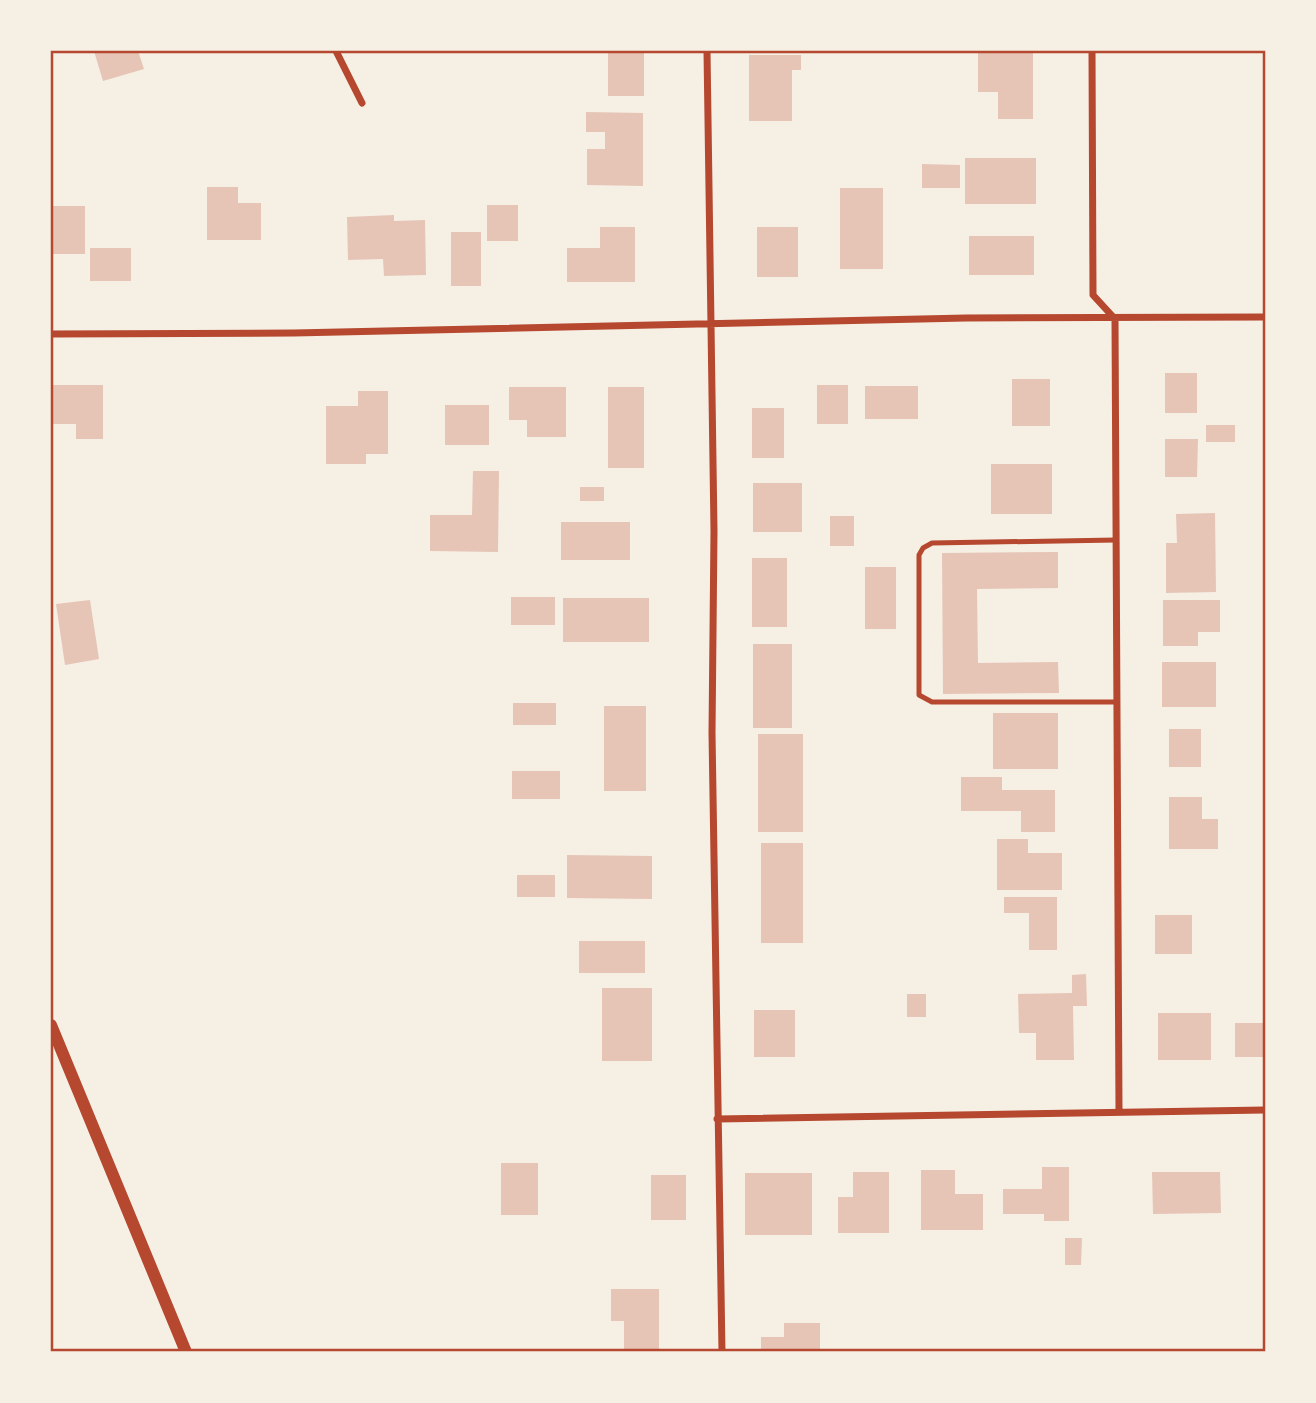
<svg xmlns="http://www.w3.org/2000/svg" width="1316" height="1403" font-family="'Noto Sans',sans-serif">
	<rect width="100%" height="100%" fill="#f6efe4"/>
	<path fill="#e6c5b7" d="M94,51H138L144,69L103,81Z
		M608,51H644V96H608Z
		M978,51H1033V119H998V92H978Z
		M749,55H801V70H792V121H749Z
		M586,112L643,113V186L587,185V149H605V132H586Z
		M965,158H1036V204H965Z
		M922,164L960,165V188H922Z
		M207,187H238V203H261V240H207Z
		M840,188H883V269H840Z
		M487,205H518V241H487Z
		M51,206H85V254H51Z
		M394,215V221L425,220L426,275L384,276L383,259L348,260L347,217Z
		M600,227H635V282H567V248H600Z
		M757,227H798V277H757Z
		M451,232H481V286H451Z
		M969,236H1034V275H969Z
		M90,248H131V281H90Z
		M1165,373H1197V413H1165Z
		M1012,379H1050V426H1012Z
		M53,385H103V439H76V424H53Z
		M817,385H848V424H817Z
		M865,386H918V419H865Z
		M509,387H566V437H527V420H509Z
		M608,387H644V468H608Z
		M358,391H388V454H366V464H326V406H358Z
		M445,405H489V445H445Z
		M752,408H784V458H752Z
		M1206,425H1235V442H1206Z
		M1165,439H1198L1197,477H1165Z
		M991,464H1052V514H991Z
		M473,471H499L498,552L430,551V515H472Z
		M753,483H802V532H753Z
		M580,487H604V501H580Z
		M1215,513L1216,592L1166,593V543H1177L1176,514Z
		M830,516H854V546H830Z
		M561,522H630V560H561Z
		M1058,552V588L977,589L978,663L1058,662L1059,693L943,694L942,553Z
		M752,558H787V627H752Z
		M865,567H896V629H865Z
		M511,597H555V625H511Z
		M563,598H649V642H563Z
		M90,600L99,659L65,665L56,604Z
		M1163,600H1220V632H1198V646H1163Z
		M753,644H792V728H753Z
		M1162,662H1216V707H1162Z
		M513,703H556V725H513Z
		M604,706H646V791H604Z
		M993,713H1058V769H993Z
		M1169,729H1201V767H1169Z
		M758,734H803V832H758Z
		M512,771H560V799H512Z
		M961,777H1002V790H1055V832H1021V811H961Z
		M1169,797H1202V819H1218V849H1169Z
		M997,839H1028V853H1062V890H997Z
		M761,843H803V943H761Z
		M567,855L652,856V899L567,898Z
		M517,875H555V897H517Z
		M1004,897H1057V950H1029V913H1004Z
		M1155,915H1192V954H1155Z
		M579,941H645V973H579Z
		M1086,974L1087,1006H1073L1074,1060H1036V1033H1019L1018,994L1072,993V975Z
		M602,988H652V1061H602Z
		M907,994H926V1017H907Z
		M754,1010H795V1057H754Z
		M1158,1013H1211V1060H1158Z
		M1235,1023H1265V1057H1235Z
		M501,1163H538V1215H501Z
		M1042,1167H1069V1221H1044V1214H1003V1189H1042Z
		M921,1170H955V1194H983V1230H921Z
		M853,1172H889V1233H838V1197H853Z
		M1152,1172H1220L1221,1213L1153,1214Z
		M745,1173H812V1235H745Z
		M651,1175H686V1220H651Z
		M1065,1238H1082L1081,1265H1065Z
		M611,1289H659V1352H624V1321H611Z
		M784,1323H820V1352H761V1337H784Z"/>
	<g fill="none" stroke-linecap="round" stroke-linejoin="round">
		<path stroke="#b5482f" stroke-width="5" d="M1116,540L932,543L923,548L919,555V695L932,702H1117"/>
		<path stroke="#b5482f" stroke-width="7" d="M336,51L362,103
			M707,51L714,531L712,733L722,1352
			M1092,51L1093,295L1115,319L1119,1112
			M51,334L294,333L966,318L1265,317
			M717,1119L1265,1110"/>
		<path stroke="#b5482f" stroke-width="12" d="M51,1025L186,1352"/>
	</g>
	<rect width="1316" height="1403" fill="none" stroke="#f6efe4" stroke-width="105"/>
	<rect x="52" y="52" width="1212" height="1298" fill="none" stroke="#b5482f" stroke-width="2.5"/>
</svg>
